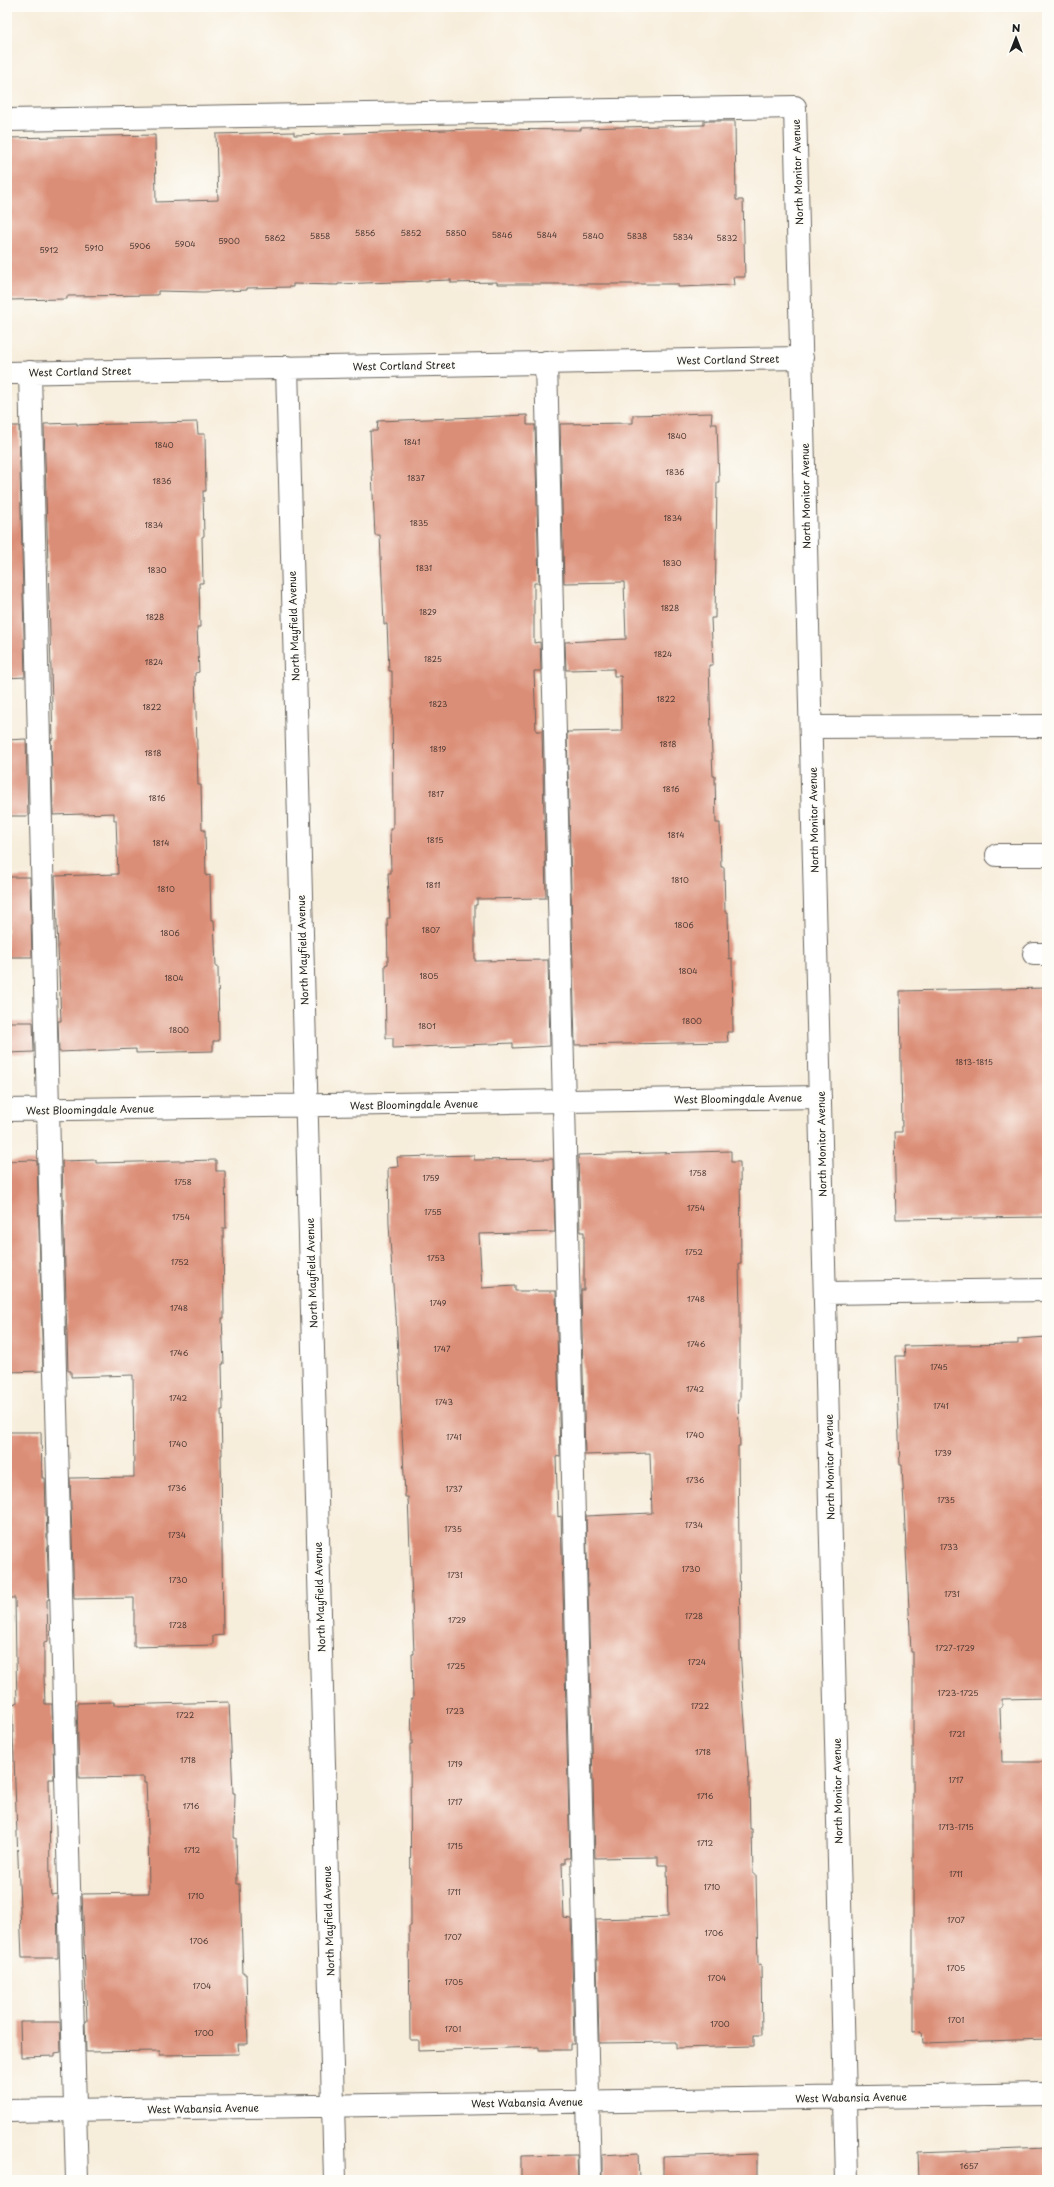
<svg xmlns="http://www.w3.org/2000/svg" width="1054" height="2187" font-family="'Playpen Sans',sans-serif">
	<rect width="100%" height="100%" fill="#fdfcf7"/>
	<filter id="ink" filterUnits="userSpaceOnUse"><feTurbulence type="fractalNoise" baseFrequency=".025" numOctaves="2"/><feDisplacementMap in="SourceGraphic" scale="8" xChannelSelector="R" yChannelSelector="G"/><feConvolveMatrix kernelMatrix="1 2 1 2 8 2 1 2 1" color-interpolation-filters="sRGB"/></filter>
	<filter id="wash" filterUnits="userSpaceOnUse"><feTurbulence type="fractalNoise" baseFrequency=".012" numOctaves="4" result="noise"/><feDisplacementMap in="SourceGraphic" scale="16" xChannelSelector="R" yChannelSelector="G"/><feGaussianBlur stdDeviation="0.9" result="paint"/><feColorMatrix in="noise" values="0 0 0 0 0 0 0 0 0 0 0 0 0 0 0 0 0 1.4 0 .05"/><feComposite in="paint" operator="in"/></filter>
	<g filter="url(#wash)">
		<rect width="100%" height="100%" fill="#f7eddb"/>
		<g id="blocks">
			<path fill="#db8e77" d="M704,121H735L736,200H743L745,277H733L734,285L678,287V284H497V282L451,283V280L338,284V285L293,284V287L247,288V290L203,292L158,291V295L67,296V299L7,300V138L155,135L156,202L218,200L216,134L294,132V135L474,129L581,130V128L704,125Z
				M712,413L711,424H717L719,482H717L715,618H711L713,665H709L711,731L713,776H715L716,823H720L721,867H724L725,912H728L729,959L732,958L733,1032H727L728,1042L575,1045L567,732L622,731L621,676H614V669L566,670L565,642L626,639L624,582L564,583L560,424L633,423V415Z
				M527,415V425H535L539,583H534V643L540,642L541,671H534L536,731H542L546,898L477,899V905H475V961L548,960L550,1046L513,1048V1043L393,1048V1038H386L385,965L388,964L387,918H390L388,873H391L390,829H393L392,671H389L387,624H384L380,535H375L370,431H377L378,421Z
				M197,422L198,434H205L206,491H203L204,536L202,537L203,583H199L200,627H197L199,672L195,673L198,785H201L202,830H205L206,876L210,875L211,920H214L216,966H218L219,1041H213V1051L136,1053V1049L59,1052L58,1021H61L55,876L118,874L116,820H114V813L53,815L51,739H53L44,424L77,423V425Z
				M7,426H19L25,677L7,678Z
				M26,739L28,816H7V740Z
				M7,877H30L32,957H7Z
				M1047,988V1217L896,1219L894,1132H902L900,991Z
				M7,1022H33L34,1052L7,1053Z
				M731,1151V1162H740L741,1264H739L740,1310V1400H738L740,1446H738L740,1649L749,1783L750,1829H752L753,1874H756L758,1965L761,1964L762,2035H754V2046L676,2048V2042L599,2043L596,1919L668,1917L667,1865H658V1857L595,1858L586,1516L652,1513L650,1453L585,1455L581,1290H584V1232H580L578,1155Z
				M474,1155V1160L553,1159L555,1232L479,1234L482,1288L515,1286V1291H556L560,1456L556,1457L558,1517L561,1516L570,1858H565V1863H562L564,1918L571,1919L574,2044H570V2050H539V2047L419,2051V2040H410L409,1926H411L410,1744H412L411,1699H413L412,1654H414L408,1497H405L403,1452L396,1315H395L389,1224L388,1168L398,1167L397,1157Z
				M32,1160L37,1161L43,1371L7,1372V1161Z
				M96,1160V1163L216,1160V1171H225L226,1228H223L224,1318H222L224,1364H222L223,1410H221L222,1455H221L223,1635L213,1636V1645L134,1647V1598L74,1599L70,1478L134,1477L133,1375L71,1377V1371H68L62,1161Z
				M1047,1337V1698L1002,1699V1707L1000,1708L1002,1762H1047V2039L923,2043L922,2031L913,2032V1652H911L902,1465H900L896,1356H905L904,1346L1018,1344V1339Z
				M7,1432H41L42,1478H45L49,1599L47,1600L48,1641L44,1642V1677L45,1704H52L54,1779H49L50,1886L51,1895L57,1894L58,1958H22L13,1734L12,1704L17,1703L16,1659L15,1598H9Z
				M114,1702V1705L229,1702L233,1793H235L234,1838H236L237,1884H240L243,1974H246L248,2044H238L239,2054L160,2055V2051L86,2052L85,2021H87L82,1894L149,1893L148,1828L146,1783H144V1777L79,1778L77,1703Z
				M20,2022H60L61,2052L55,2053V2056L21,2057Z
				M1047,2148V2180H919L918,2153Z
				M638,2153L639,2180H602V2155Z
				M757,2154V2180H663V2157Z
				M577,2155L578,2180H521V2156Z"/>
		</g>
	</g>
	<g filter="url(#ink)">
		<use href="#blocks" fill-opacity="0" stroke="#69655f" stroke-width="1"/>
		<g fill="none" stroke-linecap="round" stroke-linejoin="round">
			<g stroke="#69655f" stroke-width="24">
				<path id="minor" d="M7,120L795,107L847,2180
					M546,362L590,2180
					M287,367L335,2180
					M30,372L49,1150L77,2180
					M7,373L802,358
					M811,727L1047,726
					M997,855H1047
					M1034,954H1047
					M7,1110L820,1097
					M825,1293L1047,1290
					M7,2111L1047,2094"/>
			</g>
			<use href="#minor" stroke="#fff" stroke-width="22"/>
		</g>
	</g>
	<g text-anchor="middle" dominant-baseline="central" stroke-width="4" stroke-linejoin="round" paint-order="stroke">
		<g font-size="8" fill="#4c3833">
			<text x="365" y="233">5856</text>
			<text x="411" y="233">5852</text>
			<text x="456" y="233">5850</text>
			<text x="502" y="235">5846</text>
			<text x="547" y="235">5844</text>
			<text x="320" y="236">5858</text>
			<text x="593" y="236">5840</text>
			<text x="637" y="236">5838</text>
			<text x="683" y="237">5834</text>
			<text x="275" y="238">5862</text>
			<text x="727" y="238">5832</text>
			<text x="229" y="241">5900</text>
			<text x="185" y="244">5904</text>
			<text x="140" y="246">5906</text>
			<text x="94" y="248">5910</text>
			<text x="49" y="250">5912</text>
			<text x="677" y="436">1840</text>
			<text x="412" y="442">1841</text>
			<text x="164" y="445">1840</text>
			<text x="675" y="472">1836</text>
			<text x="416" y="478">1837</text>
			<text x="162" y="481">1836</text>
			<text x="673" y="518">1834</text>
			<text x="419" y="523">1835</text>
			<text x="154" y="525">1834</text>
			<text x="672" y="563">1830</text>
			<text x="424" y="568">1831</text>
			<text x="157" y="570">1830</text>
			<text x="670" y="608">1828</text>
			<text x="428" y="612">1829</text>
			<text x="155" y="617">1828</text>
			<text x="663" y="654">1824</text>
			<text x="433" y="659">1825</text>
			<text x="154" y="662">1824</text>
			<text x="666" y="699">1822</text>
			<text x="438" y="704">1823</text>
			<text x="152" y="707">1822</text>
			<text x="668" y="744">1818</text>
			<text x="438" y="749">1819</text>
			<text x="153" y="753">1818</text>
			<text x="671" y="789">1816</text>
			<text x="436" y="794">1817</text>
			<text x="157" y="798">1816</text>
			<text x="676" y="835">1814</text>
			<text x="435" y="840">1815</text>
			<text x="161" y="843">1814</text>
			<text x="680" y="880">1810</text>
			<text x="433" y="885">1811</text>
			<text x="166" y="889">1810</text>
			<text x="684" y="925">1806</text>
			<text x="431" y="930">1807</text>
			<text x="170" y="933">1806</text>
			<text x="688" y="971">1804</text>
			<text x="429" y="976">1805</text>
			<text x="174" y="978">1804</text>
			<text x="692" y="1021">1800</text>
			<text x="427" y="1026">1801</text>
			<text x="179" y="1030">1800</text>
			<text x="974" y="1062">1813-1815</text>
			<text x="698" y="1173">1758</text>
			<text x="431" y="1178">1759</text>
			<text x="183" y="1182">1758</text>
			<text x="696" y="1208">1754</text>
			<text x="433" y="1212">1755</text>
			<text x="181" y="1217">1754</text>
			<text x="694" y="1252">1752</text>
			<text x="436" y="1258">1753</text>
			<text x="180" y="1262">1752</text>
			<text x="696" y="1299">1748</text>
			<text x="438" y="1303">1749</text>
			<text x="179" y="1308">1748</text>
			<text x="696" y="1344">1746</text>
			<text x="442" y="1349">1747</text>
			<text x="179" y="1353">1746</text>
			<text x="939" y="1367">1745</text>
			<text x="695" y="1389">1742</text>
			<text x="178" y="1398">1742</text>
			<text x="444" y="1402">1743</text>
			<text x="941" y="1406">1741</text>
			<text x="695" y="1435">1740</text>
			<text x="454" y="1437">1741</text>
			<text x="178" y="1444">1740</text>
			<text x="943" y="1453">1739</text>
			<text x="695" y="1480">1736</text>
			<text x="177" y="1488">1736</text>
			<text x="454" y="1489">1737</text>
			<text x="946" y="1500">1735</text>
			<text x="694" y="1525">1734</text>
			<text x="453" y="1529">1735</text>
			<text x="177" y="1535">1734</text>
			<text x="949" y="1547">1733</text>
			<text x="691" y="1569">1730</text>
			<text x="455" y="1575">1731</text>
			<text x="178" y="1580">1730</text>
			<text x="952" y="1594">1731</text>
			<text x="694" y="1616">1728</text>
			<text x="457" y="1620">1729</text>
			<text x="178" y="1625">1728</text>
			<text x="955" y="1648">1727-1729</text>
			<text x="697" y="1662">1724</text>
			<text x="456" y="1666">1725</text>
			<text x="958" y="1693">1723-1725</text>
			<text x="700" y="1706">1722</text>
			<text x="455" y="1711">1723</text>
			<text x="185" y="1715">1722</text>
			<text x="957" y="1734">1721</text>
			<text x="703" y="1752">1718</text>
			<text x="188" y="1760">1718</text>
			<text x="455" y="1764">1719</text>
			<text x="956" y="1780">1717</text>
			<text x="705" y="1796">1716</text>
			<text x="455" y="1802">1717</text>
			<text x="191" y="1806">1716</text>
			<text x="956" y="1827">1713-1715</text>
			<text x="705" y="1843">1712</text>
			<text x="455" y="1846">1715</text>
			<text x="192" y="1850">1712</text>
			<text x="956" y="1874">1711</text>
			<text x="712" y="1887">1710</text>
			<text x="454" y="1892">1711</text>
			<text x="196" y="1896">1710</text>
			<text x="956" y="1920">1707</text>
			<text x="714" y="1933">1706</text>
			<text x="453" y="1937">1707</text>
			<text x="199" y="1941">1706</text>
			<text x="956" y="1968">1705</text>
			<text x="717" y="1978">1704</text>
			<text x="454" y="1982">1705</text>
			<text x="202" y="1986">1704</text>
			<text x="956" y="2020">1701</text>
			<text x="720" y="2024">1700</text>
			<text x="453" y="2029">1701</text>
			<text x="204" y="2033">1700</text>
			<text x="969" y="2166">1657</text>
		</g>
		<g font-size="10" fill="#1c1c1c" stroke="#fdfcf7">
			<text transform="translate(797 172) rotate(-92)">North Monitor Avenue</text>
			<text transform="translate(728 359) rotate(-1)">West Cortland Street</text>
			<text transform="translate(404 365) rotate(-1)">West Cortland Street</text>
			<text transform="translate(80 371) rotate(-1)">West Cortland Street</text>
			<text transform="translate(805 496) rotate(-91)">North Monitor Avenue</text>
			<text transform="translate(293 626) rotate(-92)">North Mayfield Avenue</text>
			<text transform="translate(813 820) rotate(-91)">North Monitor Avenue</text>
			<text transform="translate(302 950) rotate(-92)">North Mayfield Avenue</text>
			<text transform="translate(738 1098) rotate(-1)">West Bloomingdale Avenue</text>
			<text transform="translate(414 1104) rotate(-1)">West Bloomingdale Avenue</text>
			<text transform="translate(90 1109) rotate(-1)">West Bloomingdale Avenue</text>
			<text transform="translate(821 1144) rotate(-91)">North Monitor Avenue</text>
			<text transform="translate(311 1273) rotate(-92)">North Mayfield Avenue</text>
			<text transform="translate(829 1467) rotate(-91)">North Monitor Avenue</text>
			<text transform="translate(319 1597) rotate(-92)">North Mayfield Avenue</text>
			<text transform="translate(837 1791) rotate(-91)">North Monitor Avenue</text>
			<text transform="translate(328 1921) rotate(-92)">North Mayfield Avenue</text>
			<text transform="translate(851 2097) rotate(-1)">West Wabansia Avenue</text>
			<text transform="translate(527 2102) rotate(-1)">West Wabansia Avenue</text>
			<text transform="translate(203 2108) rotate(-1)">West Wabansia Avenue</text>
		</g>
	</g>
	<rect width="1054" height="2187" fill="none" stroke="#fdfcf7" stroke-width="24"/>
	<g transform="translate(1016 38)" stroke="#fdfcf7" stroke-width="3" paint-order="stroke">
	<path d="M0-3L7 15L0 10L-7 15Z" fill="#1c1c1c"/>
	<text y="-6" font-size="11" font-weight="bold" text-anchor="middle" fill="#1c1c1c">N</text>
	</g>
</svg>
